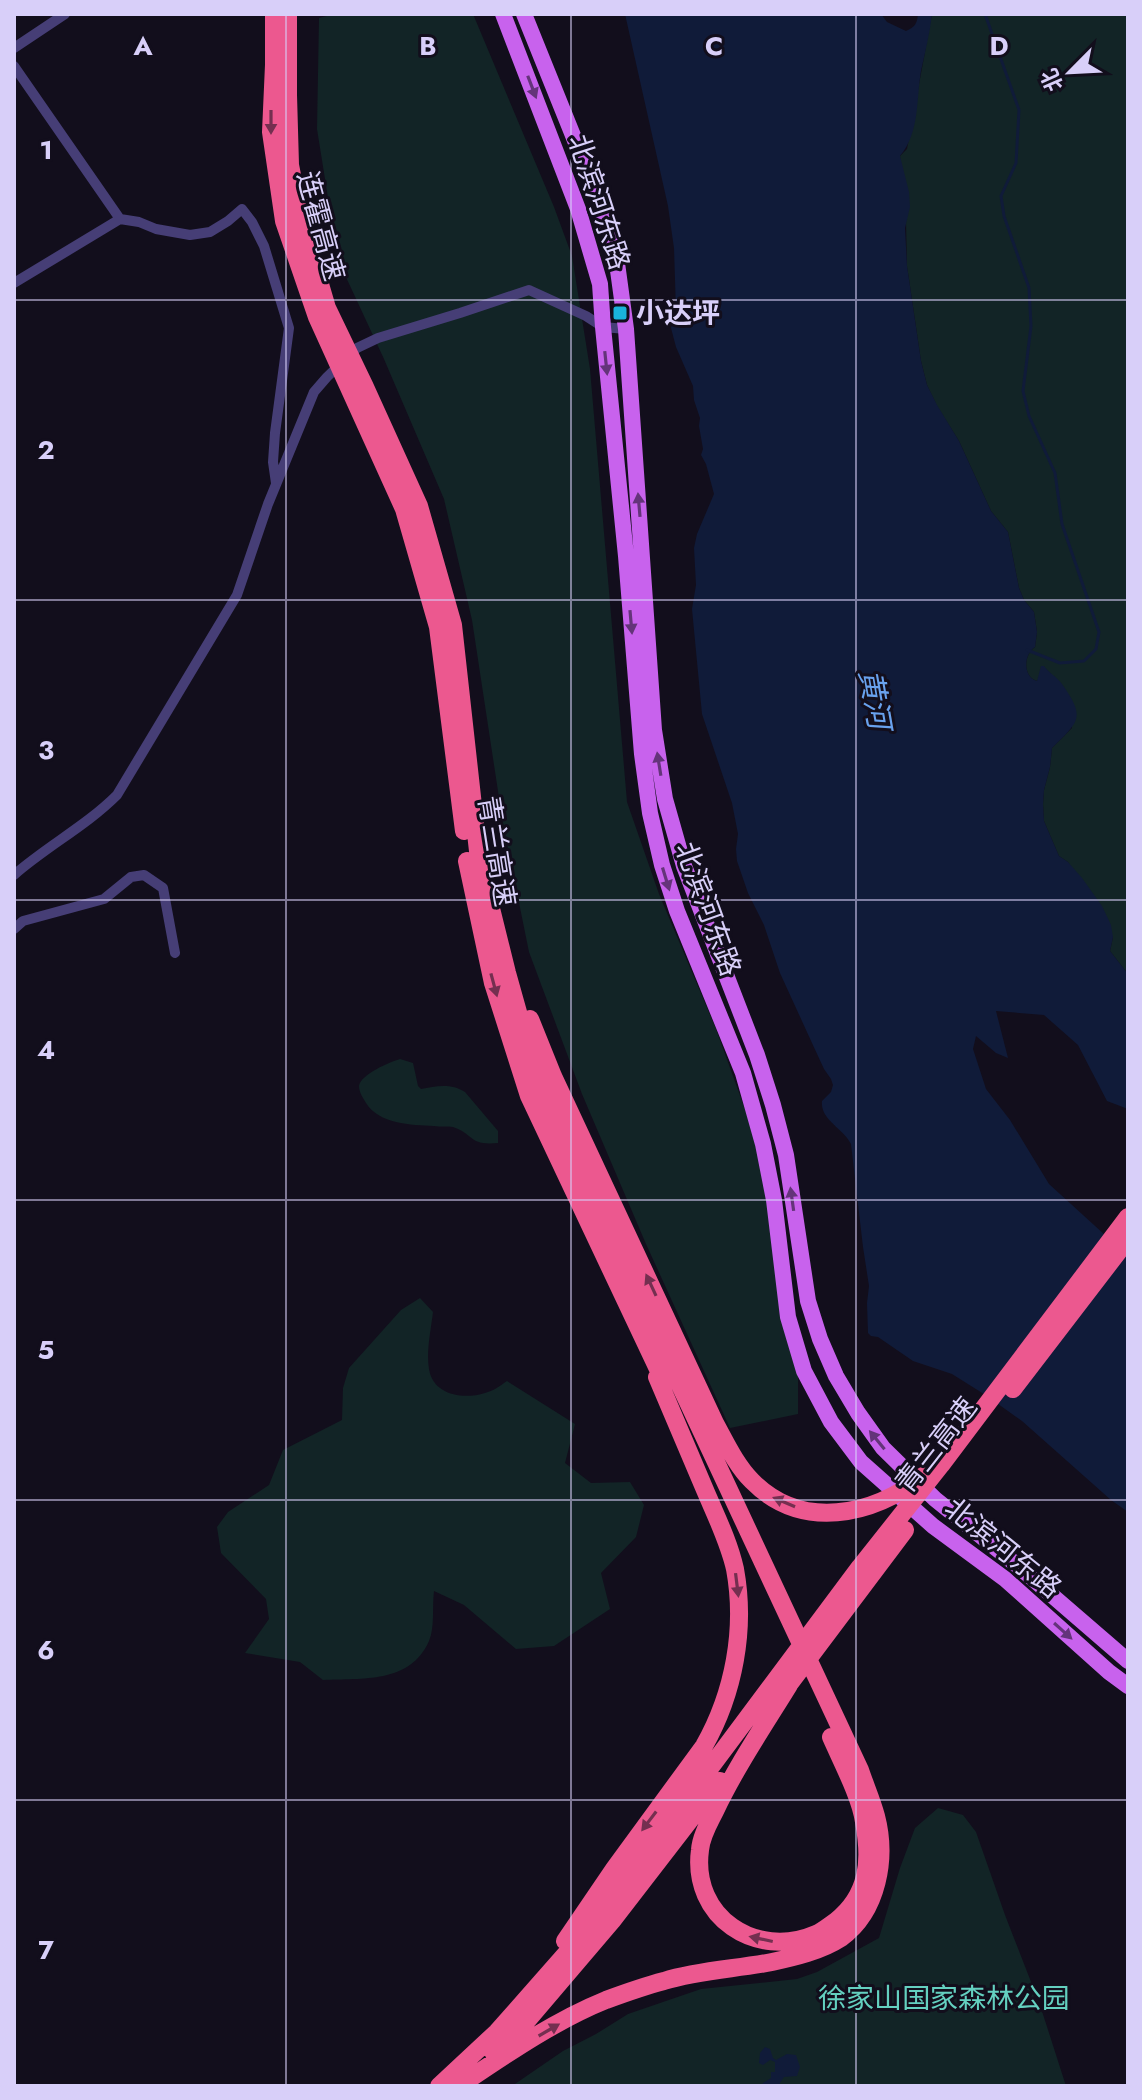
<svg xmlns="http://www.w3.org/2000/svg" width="1142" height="2100" font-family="Jost,'Noto Sans SC',sans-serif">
	<rect width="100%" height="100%" fill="#120e1c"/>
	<path fill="#122426" d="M334,14H473L554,207L572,256L590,369L627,802L659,894L716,1029L755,1137L798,1347V1414L730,1428L646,1244L582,1094L529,952L503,824L472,620L444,499L384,359L338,260L317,129L319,18Z
		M932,14H1128V974L1110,951L1113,937L1068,862L1059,856L1044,821L1043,804L1044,790L1050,767L1052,748L1072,728L1065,690L1062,685L1046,669L1037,681C1023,677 1023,655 1035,647L1037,632L1034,612L1024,600L1019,588L1008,532L991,511L959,441L937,406L927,385L921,361L907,266L906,221L900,156L907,149Z
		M400,1059L413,1063L418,1086L421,1089C436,1086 451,1083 465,1092L498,1131V1143C469,1146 474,1134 453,1127C448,1126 440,1127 434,1126C411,1125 379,1124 366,1103C363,1098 359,1092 359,1086C361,1074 390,1062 400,1059Z
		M420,1298L433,1312C431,1330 426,1351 429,1369C433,1395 463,1400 485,1393C493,1391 500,1386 507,1381L575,1424L565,1463L591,1483L630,1482L644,1505L636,1537L601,1573L610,1609L554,1646L516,1649L464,1605L434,1591C432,1606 435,1627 429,1641C410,1684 362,1678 323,1680L300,1662L245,1653L269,1619L266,1599L221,1553L217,1527L228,1512L269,1485L283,1450L342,1420L343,1388L349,1368L401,1310Z
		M938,1808L963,1815L976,1832L1005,1915L1040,2005L1066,2086H512L563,2051L596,2034L628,2014L701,1989L797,1979L817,1972L879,1938L900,1868L915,1828Z"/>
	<path fill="#101b39" d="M625,14H881L887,22L906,31C915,27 917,24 918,14H932C930,33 925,52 921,71C916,100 920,132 900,156L909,192L910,207L905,228L907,266L921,361L927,385L937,405L959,441L991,511L1008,532L1019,588L1024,600L1034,612L1037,632L1035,647C1023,655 1023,677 1037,681L1041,666H1044C1049,673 1057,677 1062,684C1086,718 1079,721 1052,748L1050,767L1044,790L1043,804L1044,821L1059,856L1068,862L1082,878L1102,906L1111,925L1113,937L1110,951L1128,974V1109L1107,1101L1078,1045L1044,1015L996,1011L1008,1058L996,1053L976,1036L973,1049L986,1089L1010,1120L1049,1184L1128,1256V1512L1111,1500L1022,1421L987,1396L952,1374L913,1361L878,1337L871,1336L868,1333L867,1303L869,1286L863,1247L851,1144C843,1128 820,1120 822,1101L831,1092L833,1085L831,1079L824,1069L812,1043L780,973L764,925L748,893L737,861L736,849L738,834L732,803L702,714L692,609L696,585L694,548L697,534L714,494L706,464L701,455L703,449L699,426L700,418L694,400L693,386L676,347L671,328L676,311L674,248L668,206Z
		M765,2047L770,2049L773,2058L776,2060L787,2054L796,2055L800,2067L797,2076L784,2077L780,2083V2086H761L763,2083L771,2078V2072H775V2062L770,2060L763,2065L759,2063L760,2053Z"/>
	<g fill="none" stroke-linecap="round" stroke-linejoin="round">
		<path stroke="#101b39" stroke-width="3" d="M985,14L1019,110L1016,163L1001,196L1004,216L1029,288L1031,326L1023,391L1029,416L1055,473L1062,524L1099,632L1096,649L1084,661L1060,663L1027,650"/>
		<path stroke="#463e76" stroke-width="10" d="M14,48L65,14
			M14,66L120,219
			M14,283L120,219L139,222L156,229L190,235L210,232L228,221L242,209L252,222L264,246L289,328L275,433L273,462L276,483
			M14,875C47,846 86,826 117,795L237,595L268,504L314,392L327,377L357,348L378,338L460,313L529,290L586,316L603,327L626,329
			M14,929L23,921L104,899L131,877L144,875L163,888L175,953"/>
		<path stroke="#c862ed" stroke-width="16" d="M503,14L578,209L600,284L603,327L626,556L642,754L650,813L662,865L677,911L743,1073L763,1144L774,1200L788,1317L804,1371L831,1422L861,1462L933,1526L1005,1579L1109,1672L1128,1686
			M524,14L599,200L617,263L626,329L654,730L665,799L684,866L757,1055L773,1105L786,1155L808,1301L820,1339L836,1376L858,1413L883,1448L935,1499L1018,1566L1128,1661"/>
		<path stroke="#ec588f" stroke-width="18" d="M274,14V65L271,132L284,221L317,317L404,509L438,627L464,831
			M288,14V95L290,165L300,216L327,308L365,387L419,506L453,625L479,860L507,973L530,1055L550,1107L860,1770C865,1785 872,1801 876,1816C887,1858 878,1911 841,1938C821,1951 795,1957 772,1962C737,1969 699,1970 664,1981C645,1986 625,1993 606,2000C554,2021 505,2055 459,2086
			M467,861L493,983L529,1096L665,1384
			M530,1019L553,1076L715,1423C726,1443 736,1465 752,1481C801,1531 873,1516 923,1476
			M1013,1389L1128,1239
			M789,1685C763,1727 736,1767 715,1811C709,1823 701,1836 700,1850C691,1917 756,1960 816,1934C823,1931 830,1925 836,1921C851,1909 861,1894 865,1876C869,1860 867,1838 864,1822C861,1798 841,1760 831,1737
			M781,1695L905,1530
			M565,1941L614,1869L704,1746C734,1693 746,1629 735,1569C729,1542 716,1516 705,1490C689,1452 673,1415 657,1377
			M494,2054L520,2029L612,1921L720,1781
			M439,2086L497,2032L601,1914L860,1567L941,1465L1128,1217"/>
	</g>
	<defs><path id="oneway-solid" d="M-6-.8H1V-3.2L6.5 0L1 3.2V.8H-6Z" transform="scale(2)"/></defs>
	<g fill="#64347a">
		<use href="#oneway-solid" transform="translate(532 87) rotate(69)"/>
		<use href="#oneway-solid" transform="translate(606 363) rotate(84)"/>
		<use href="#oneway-solid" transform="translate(639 505) rotate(-95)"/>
		<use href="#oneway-solid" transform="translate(631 622) rotate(85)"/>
		<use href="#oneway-solid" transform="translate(659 764) rotate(-99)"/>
		<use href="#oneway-solid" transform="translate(666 879) rotate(73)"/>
		<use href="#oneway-solid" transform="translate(792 1199) rotate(-98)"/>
		<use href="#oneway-solid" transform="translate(877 1440) rotate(-129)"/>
		<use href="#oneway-solid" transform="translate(1063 1631) rotate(42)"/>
	</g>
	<g fill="#742f50">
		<use href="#oneway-solid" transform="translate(271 122) rotate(90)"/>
		<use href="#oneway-solid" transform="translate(494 985) rotate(75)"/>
		<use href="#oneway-solid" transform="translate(651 1285) rotate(-115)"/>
		<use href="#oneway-solid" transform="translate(784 1502) rotate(-157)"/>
		<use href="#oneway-solid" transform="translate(737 1585) rotate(83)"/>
		<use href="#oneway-solid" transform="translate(649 1821) rotate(127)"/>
		<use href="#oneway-solid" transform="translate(761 1939) rotate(-168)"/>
		<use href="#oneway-solid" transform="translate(549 2030) rotate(-30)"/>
	</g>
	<path fill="none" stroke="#d8cff9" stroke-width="2" stroke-opacity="0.55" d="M286,14V2086M571,14V2086M856,14V2086M14,300H1128M14,600H1128M14,900H1128M14,1200H1128M14,1500H1128M14,1800H1128"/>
	<rect fill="#19b3db" stroke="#120e1c" stroke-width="3" x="612" y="305" width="16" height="16" rx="4"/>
	<g text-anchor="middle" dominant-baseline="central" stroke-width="6" stroke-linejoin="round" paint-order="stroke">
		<g font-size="28" fill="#d8cff9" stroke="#120e1c">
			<text transform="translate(599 202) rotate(72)">北滨河东路</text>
			<text transform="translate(321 226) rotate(75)">连霍高速</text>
			<text transform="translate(497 851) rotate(81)">青兰高速</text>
			<text transform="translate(708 909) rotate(70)">北滨河东路</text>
			<text transform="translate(936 1445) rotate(-52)">青兰高速</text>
			<text transform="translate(1003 1548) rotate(39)">北滨河东路</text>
		</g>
		<g font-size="28" font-weight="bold" fill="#d8cff9" stroke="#120e1c" text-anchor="start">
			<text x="636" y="313">小达坪</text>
		</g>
		<g font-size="28" fill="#64d0c0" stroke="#120e1c">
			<text x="944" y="1998">徐家山国家森林公园</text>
		</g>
		<g font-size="30" font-style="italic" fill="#69a2ee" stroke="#120e1c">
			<text transform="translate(875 699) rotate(80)">黄河</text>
		</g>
	</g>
	<g font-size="26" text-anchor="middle" font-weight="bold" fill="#d8cff9" stroke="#120e1c" stroke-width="6" stroke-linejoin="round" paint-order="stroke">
		<text x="143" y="55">A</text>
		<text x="428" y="55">B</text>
		<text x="714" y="55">C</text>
		<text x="999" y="55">D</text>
		<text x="46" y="159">1</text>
		<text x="46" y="459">2</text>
		<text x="46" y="759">3</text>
		<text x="46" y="1059">4</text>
		<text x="46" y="1359">5</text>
		<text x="46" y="1659">6</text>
		<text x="46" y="1959">7</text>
	</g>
	<rect width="1142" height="2100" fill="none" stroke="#d8cff9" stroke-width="32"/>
	<g transform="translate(1070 72) rotate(246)" stroke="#120e1c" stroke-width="6" paint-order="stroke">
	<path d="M0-6L14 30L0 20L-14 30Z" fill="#d8cff9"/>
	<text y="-12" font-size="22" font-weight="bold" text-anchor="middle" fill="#d8cff9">北</text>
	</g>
</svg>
